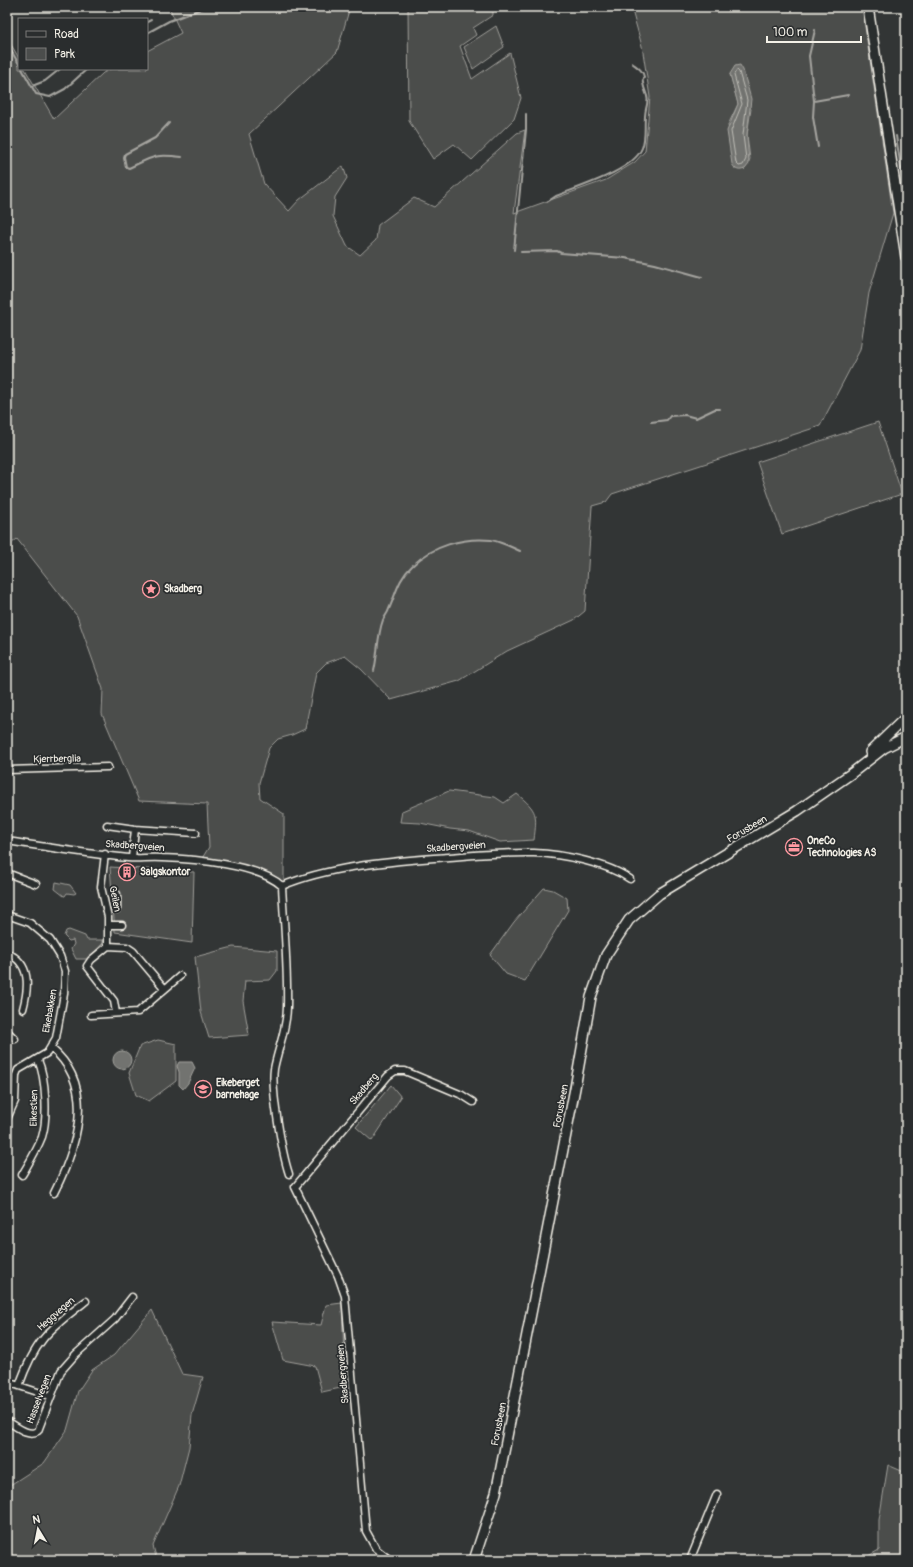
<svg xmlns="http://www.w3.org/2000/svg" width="913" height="1567" font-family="Pangolin,sans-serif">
	<rect width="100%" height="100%" fill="#323535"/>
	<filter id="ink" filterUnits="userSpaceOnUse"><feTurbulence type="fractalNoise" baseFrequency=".025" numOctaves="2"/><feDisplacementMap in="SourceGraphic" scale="8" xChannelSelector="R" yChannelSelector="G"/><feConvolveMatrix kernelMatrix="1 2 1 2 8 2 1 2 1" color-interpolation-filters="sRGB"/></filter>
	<g filter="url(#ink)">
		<path fill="#4b4d4c" stroke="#a09f9a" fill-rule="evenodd" d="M169,7H350L337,52L249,134L264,184L289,211L299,200L343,166L347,178L335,197L333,216L347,246L360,255L376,240L378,225L414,198L434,207L517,133L525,130L514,213L606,180L635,162L645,151L650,97L642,46L631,7H862L893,213L869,293L860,350L820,426L612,494L606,502L592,506L585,611L574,620L507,651L459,681L391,700L361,669L345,656L326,663L316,673L305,729L292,735L278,739L269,748L259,783L260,798L284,814V882L201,860L209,847L207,804L139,801L102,714L103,689L77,616L17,539L7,547V38L19,58V69H25L54,119L103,73L111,69H147V51L181,33ZM730,74L751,109L747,135L750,159L745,169H735L728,125L738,104Z
			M408,7H493V15L473,28L476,35L460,46L472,79L510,53L521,98L514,119L472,160L454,144L433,159L409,121Z
			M496,26L504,47L473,69L464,47Z
			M878,422L902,494L782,534L757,462Z
			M449,791L495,797L504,803L517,794C538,811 537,814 534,840L500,842L469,831L450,829L420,823L400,822L402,811Z
			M110,867L194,872L192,943L115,932Z
			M56,882L70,885L76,893L74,894L67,893L65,896H64L55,889Z
			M544,888L553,890L567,898L568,910L525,981L506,974L490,955L514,922Z
			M69,930L85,936L87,940H103V943L88,959H76L71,949L74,944L73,940L69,941L64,936L66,931Z
			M233,947L277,951V971L270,980L245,981L243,1001L249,1035L209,1038L201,1012L195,957Z
			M158,1040L176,1044V1081L149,1101L136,1095L129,1073L140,1046Z
			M391,1085L401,1097L372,1141L356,1127Z
			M342,1303L345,1387L322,1392L315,1366L283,1360L272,1322L321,1325L326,1305Z
			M152,1310L182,1374L203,1377L192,1415L189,1447L179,1486L153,1546L157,1560H7V1487L44,1463L67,1430L78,1391L92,1370L114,1355Z
			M888,1465L906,1473V1560H861L879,1550V1520Z"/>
		<path fill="#727370" stroke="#a6a5a0" d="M740,65L743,70L751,99L747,135L749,164L745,169C739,171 736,171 732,164L727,131L738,104L730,74L735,66Z
			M113 1060a9 9 0 1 1 18 0a9 9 0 1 1-18 0Z
			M179,1062H192L195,1068L188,1083L183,1089L179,1085V1072L177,1066Z"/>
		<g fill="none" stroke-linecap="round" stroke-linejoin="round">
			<path stroke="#c0bfb8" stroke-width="1" d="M737,70L739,72L747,100L743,135L746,159L743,165L739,166L736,163L731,131L742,104L734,75Z"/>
			<path stroke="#a6a5a0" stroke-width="2" d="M147,22L151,20
				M815,30L809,56L814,101L813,117L818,147
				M147,33L169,21L206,7
				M7,44L19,64
				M22,69L36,94L50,97L65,89L87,69
				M32,86L45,81L60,69
				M814,101L848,95
				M169,123L155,138L125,154L124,157L126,167L129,168C154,156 154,154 182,157
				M896,136L906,201
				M547,202L556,196C578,187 633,171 642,148C647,136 643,122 646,109C650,95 645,95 643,83C642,77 644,82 644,77C643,70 637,67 632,63
				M514,250L526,130V114
				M521,252L557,251L561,253L625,258L655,264L702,277
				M651,422L667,420L670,416L685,415L696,418L715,409H720
				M374,671C378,654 377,636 383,620C385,616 388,613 389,609C396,594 398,579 412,566C432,546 463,537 491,540C502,542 511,547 520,551"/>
			<g stroke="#f4f1e8" stroke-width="9">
				<path id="minor" d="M7,770L108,767
					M107,825L135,829L196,833
					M7,841C47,847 88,854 128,858C139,859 150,857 162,858C193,859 258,864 282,886C284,926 288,967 287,1007C287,1029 278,1048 274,1069C271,1090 282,1153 289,1174
					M105,854L101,887L108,917V946
					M132,858L135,829
					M7,873L36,884
					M282,886C327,867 385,862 434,858C467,856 501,852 534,853C562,854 607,863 630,879
					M117,909V894
					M7,915L30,923L50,940L60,956L65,971L64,994L56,1038L47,1053L18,1070L16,1075L15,1101L7,1119
					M108,925H122
					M7,953C31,963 29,987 23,1009
					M116,1013L114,1001L87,966L91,960L108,946L127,947L133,951L165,989
					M91,1015L138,1012L180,976
					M7,1031L15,1039
					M51,1048C97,1086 77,1148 54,1193
					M22,1175C29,1163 37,1150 42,1137C48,1118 46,1078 38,1060
					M7,1382L50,1396
					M19,1386C35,1340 49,1330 86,1301
					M7,1421C16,1426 28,1437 38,1431L61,1371L76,1354L115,1319L132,1297
					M390,1560L376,1549L366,1531L345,1296L338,1276L295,1187L388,1076L395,1071H405L462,1095L473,1102
					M690,1560L717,1494"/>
			</g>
			<g stroke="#f4f1e8" stroke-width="12">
				<path id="secondary" d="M868,7L906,257
					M870,752L904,719
					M474,1560L496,1493L575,1088L591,997L606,955L629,920L659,894L797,811L852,773L884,748L906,737"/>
			</g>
			<use href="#minor" stroke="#2a2d2e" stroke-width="6"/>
			<use href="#secondary" stroke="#2a2d2e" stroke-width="9"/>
		</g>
	</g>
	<defs>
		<g id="sight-ring" transform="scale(0.9)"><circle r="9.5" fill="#2a2d2e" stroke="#ff9aa2" stroke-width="1.5"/><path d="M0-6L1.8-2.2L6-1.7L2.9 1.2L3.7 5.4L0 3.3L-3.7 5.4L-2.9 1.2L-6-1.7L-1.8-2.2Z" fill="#ff9aa2"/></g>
		<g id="office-ring" transform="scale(0.9)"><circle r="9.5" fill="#2a2d2e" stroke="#ff9aa2" stroke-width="1.5"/><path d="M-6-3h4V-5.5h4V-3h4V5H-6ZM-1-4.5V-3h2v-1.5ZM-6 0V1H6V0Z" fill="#ff9aa2"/></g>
		<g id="building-ring" transform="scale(0.9)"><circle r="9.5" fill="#2a2d2e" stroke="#ff9aa2" stroke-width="1.5"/><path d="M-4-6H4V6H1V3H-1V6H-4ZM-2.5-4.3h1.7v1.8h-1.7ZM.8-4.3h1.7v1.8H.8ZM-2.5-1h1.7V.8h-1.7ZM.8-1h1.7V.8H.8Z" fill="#ff9aa2"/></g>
		<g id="school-ring" transform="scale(0.9)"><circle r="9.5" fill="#2a2d2e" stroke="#ff9aa2" stroke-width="1.5"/><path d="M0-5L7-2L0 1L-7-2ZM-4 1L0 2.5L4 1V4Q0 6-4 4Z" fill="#ff9aa2"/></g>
	</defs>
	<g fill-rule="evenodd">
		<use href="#sight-ring" x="151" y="589"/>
		<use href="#office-ring" x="794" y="847"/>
		<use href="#building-ring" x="127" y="872"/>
		<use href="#school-ring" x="203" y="1089"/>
	</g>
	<g text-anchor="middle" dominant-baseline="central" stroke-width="3.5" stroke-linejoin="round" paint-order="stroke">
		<g font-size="10" font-weight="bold" fill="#f4f1e8" stroke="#2a2d2e" text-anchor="start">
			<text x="164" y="589">Skadberg</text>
			<text x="807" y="841">OneCo<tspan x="807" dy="12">Technologies AS</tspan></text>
			<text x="140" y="872">Salgskontor</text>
			<text x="216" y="1083">Eikeberget<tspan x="216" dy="12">barnehage</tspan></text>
		</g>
		<g font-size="10" fill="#f4f1e8" stroke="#2a2d2e">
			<text transform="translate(57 759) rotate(-1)">Kjerrberglia</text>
			<text transform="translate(747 829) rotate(-30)">Forusbeen</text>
			<text transform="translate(135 846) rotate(4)">Skadbergveien</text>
			<text transform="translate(456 847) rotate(-4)">Skadbergveien</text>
			<text transform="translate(115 899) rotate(78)">Geilen</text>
			<text transform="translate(50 1011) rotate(-80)">Eikebakken</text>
			<text transform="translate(364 1089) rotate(-50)">Skadberg</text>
			<text transform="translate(561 1106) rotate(-79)">Forusbeen</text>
			<text transform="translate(34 1108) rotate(-89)">Eikestien</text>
			<text transform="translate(56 1314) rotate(-41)">Heggvegen</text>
			<text transform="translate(343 1374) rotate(-95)">Skadbergveien</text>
			<text transform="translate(39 1399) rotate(-69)">Hasselvegen</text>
			<text transform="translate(499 1424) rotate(-79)">Forusbeen</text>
		</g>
	</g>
	<rect width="913" height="1567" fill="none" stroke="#2a2d2e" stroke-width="24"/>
	<rect x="12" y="12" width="889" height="1543" fill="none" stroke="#f4f1e8" stroke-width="1.5" filter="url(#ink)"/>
	<rect x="18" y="18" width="130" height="52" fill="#2a2d2e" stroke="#7b7b78"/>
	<rect x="26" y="31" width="20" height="6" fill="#2a2d2e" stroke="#7b7b78"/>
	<text x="54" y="38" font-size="12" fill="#f4f1e8">Road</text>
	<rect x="26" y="48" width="20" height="12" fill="#4b4d4c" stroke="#7b7b78"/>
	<text x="54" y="58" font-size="12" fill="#f4f1e8">Park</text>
	<g transform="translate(38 1529) rotate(350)" stroke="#2a2d2e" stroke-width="3" paint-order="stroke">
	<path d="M0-3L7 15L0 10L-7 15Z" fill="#f4f1e8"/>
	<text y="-6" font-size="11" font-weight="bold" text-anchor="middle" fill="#f4f1e8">N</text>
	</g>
	<path d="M767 36v6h94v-6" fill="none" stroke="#f4f1e8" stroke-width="2"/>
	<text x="773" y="36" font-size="12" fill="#f4f1e8" stroke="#2a2d2e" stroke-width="3" paint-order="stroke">100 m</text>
</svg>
